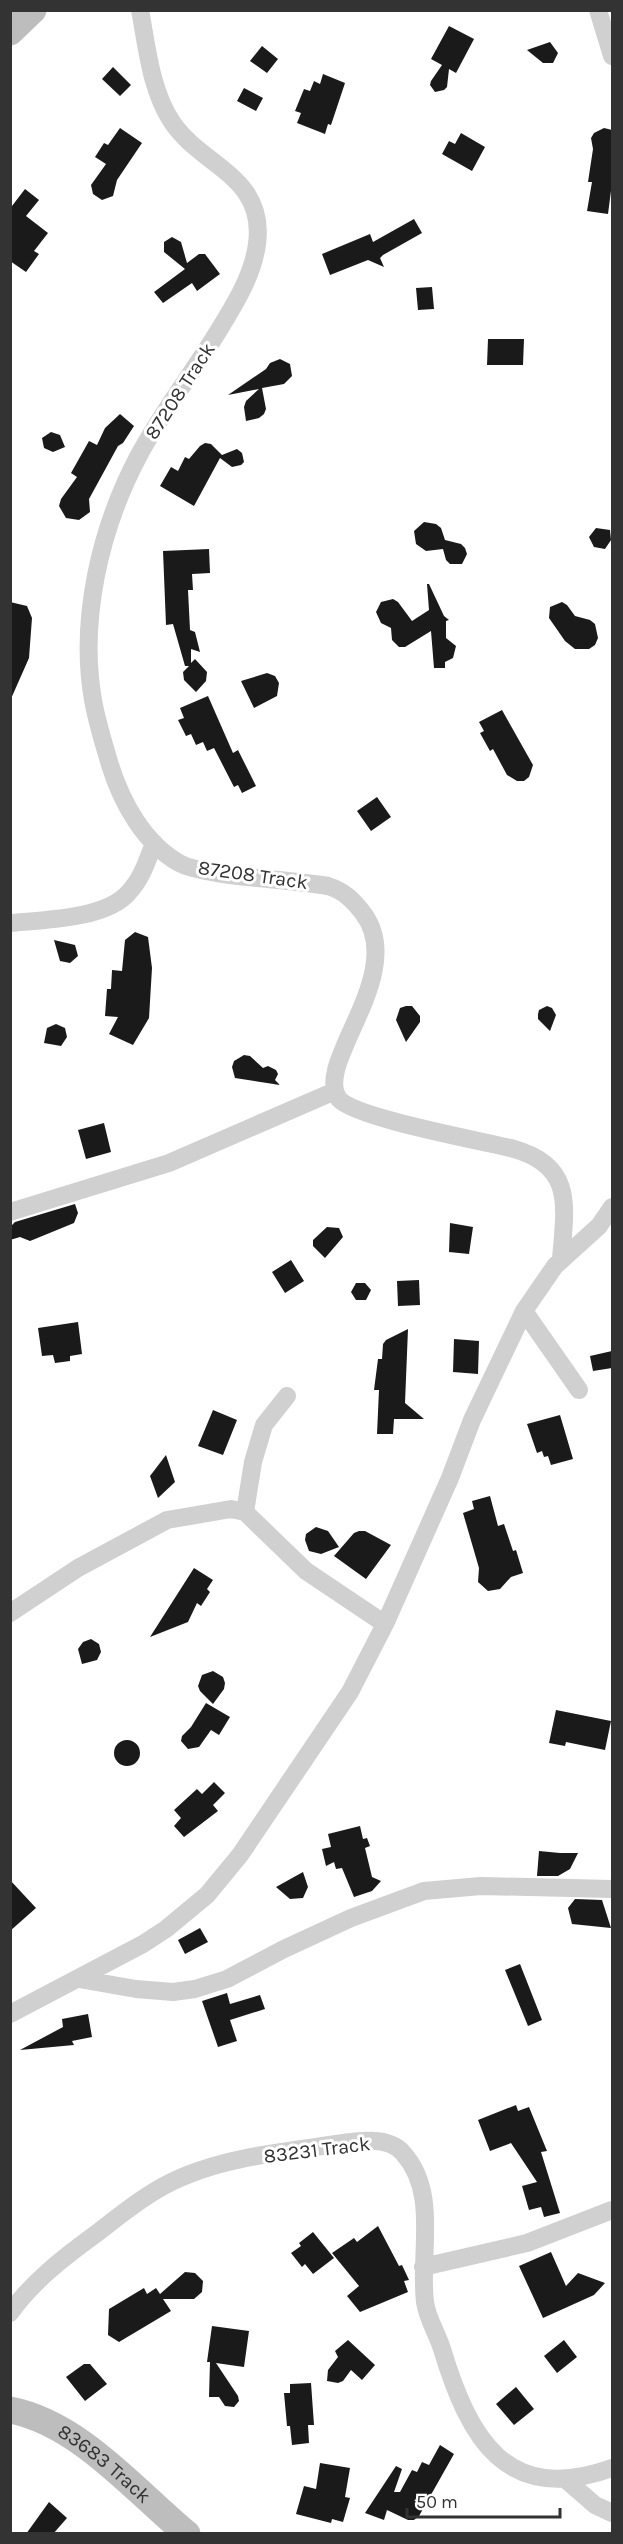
<svg xmlns="http://www.w3.org/2000/svg" width="623" height="2544" font-family="Karla,sans-serif">
	<rect width="100%" height="100%" fill="#fff"/>
	<path fill="#1a1a1a" d="M449,26L474,39L456,73L449,69L447,87L444,90L435,92L430,85L431,81L442,65L431,59Z
		M550,42L558,53L553,63H543L527,50Z
		M262,46L278,59L267,73L250,61Z
		M113,67L131,85L120,96L102,79Z
		M323,74L345,83L331,125L328,124L325,134L297,123L301,113L295,111L304,89L310,91L314,81L320,84Z
		M244,88L263,98L256,111L237,101Z
		M120,128L142,143L117,180L113,196L102,200L93,194L91,185L106,164L95,157L104,143L108,145Z
		M604,128L612,130V183L608,214L587,211L592,182H588L593,149L591,138L594,133Z
		M461,133L485,147L472,171L442,154L449,141L455,144Z
		M25,189L39,200L26,216L48,233L34,251L39,254L26,272L10,261V205L12,206Z
		M414,219L422,233L383,255L380,258L384,267L368,260L330,275L322,254L370,234L373,242Z
		M172,237L181,242L187,263L199,254H205L220,274L197,291L192,283L163,303L154,292L185,269L164,252V242Z
		M432,287L434,309L418,310L416,288Z
		M488,339H524L523,365H487Z
		M280,359L290,364L292,376L284,384L262,388L266,409L264,414L259,418L246,421L244,407L246,401L259,389L228,395L266,369L270,363Z
		M120,414L134,426L123,443L118,446L89,499L90,512L79,520L66,518L59,506L61,499L77,477L71,473L89,441L97,445L105,428Z
		M51,432L60,435L65,447L53,452L44,448L42,438Z
		M205,443L211,444L222,455L237,449L242,453L244,462L241,465L232,467L220,458L194,506L160,486L171,467L178,471L185,457L189,459L200,446Z
		M424,522L436,524L441,528L445,540L461,544L465,548L467,554L462,564H450L446,560L443,549L426,551L416,544L414,531Z
		M596,528L610,530L611,540L605,549L594,547L589,537Z
		M209,549L210,573L192,574L193,590H188L190,630L195,632L200,652L191,649V663L195,659L207,672L206,681L196,692L184,680L183,672L189,666H185L173,624L166,625L163,551Z
		M427,584H429L444,616L449,620L446,621V638L456,646L453,658L445,662V668H434L431,631L405,647H399L392,640L391,628L381,623L376,612L381,602L393,599L398,602L412,621L429,610Z
		M10,602L27,606L32,618L29,658L10,701Z
		M562,602L567,605L575,616L590,620L595,624L598,638L595,645L589,649H575L565,641L549,618L550,607Z
		M267,673L275,676L279,683L277,696L254,708L241,681Z
		M208,696L233,753L238,750L256,786L242,793L238,785L234,787L214,748L207,751L203,742L196,745L191,734L186,736L178,720L184,718L180,708Z
		M502,710L533,765L529,777L524,781H517L507,775L493,749L490,751L480,733L484,731L479,722Z
		M377,797L391,817L371,831L357,811Z
		M135,932L148,937L152,968L149,1018L133,1045L109,1034L118,1017L105,1016L107,989H111L112,970L122,971L125,940Z
		M54,940L75,945L78,956L70,963L60,961Z
		M406,1006H412L420,1016V1022L406,1042L396,1020L400,1008Z
		M547,1006L552,1008L556,1015L550,1031L538,1019V1014L539,1010Z
		M56,1024L65,1028L67,1037L61,1046L44,1043L47,1028Z
		M244,1055L250,1056L263,1068L268,1066L276,1070L278,1074L275,1080L280,1085L235,1078L232,1067L234,1061Z
		M104,1123L111,1152L86,1159L78,1130Z
		M75,1204L78,1213L74,1223L35,1239L30,1241L20,1237L10,1240V1227L15,1222Z
		M450,1223L473,1227L469,1254L449,1252Z
		M327,1227L339,1228L343,1237L325,1258L313,1246V1240Z
		M291,1260L304,1281L285,1293L272,1272Z
		M419,1280L420,1305L398,1306L397,1281Z
		M356,1283H365L371,1290L366,1300H356L351,1292Z
		M78,1322L82,1354L70,1356V1361L55,1363L53,1355L42,1356L38,1328Z
		M408,1329L405,1403L424,1419H394L393,1434H377L379,1390H374L378,1359H382L383,1344L386,1340Z
		M454,1339L479,1341L478,1374L453,1372Z
		M612,1351V1368L593,1371L590,1356Z
		M213,1410L237,1420L223,1455L198,1446Z
		M560,1415L573,1459L551,1465L548,1456L544,1457L542,1451L537,1453L527,1424Z
		M166,1455L175,1482L158,1498L150,1476Z
		M490,1496L498,1526L504,1524L513,1551L516,1550L523,1573L511,1577L500,1589L488,1591L478,1582L479,1568L463,1513L474,1509L472,1501Z
		M316,1527L328,1531L339,1547L321,1554L309,1551L305,1540L306,1534Z
		M359,1531H365L391,1545L366,1579L334,1556L354,1533Z
		M194,1568L213,1580L207,1589L210,1592L201,1606L197,1603L188,1622L150,1637Z
		M91,1639L99,1644L101,1652L97,1660L82,1664L78,1649L83,1642Z
		M213,1671L223,1677L225,1683L224,1689L213,1704L200,1691L198,1686L202,1675Z
		M206,1703L230,1717L219,1735L211,1730L199,1747L188,1749L181,1741L182,1736L191,1727Z
		M556,1710L611,1721L605,1750L566,1742L565,1746L549,1743Z
		M114 1753a13 13 0 1 1 26 0a13 13 0 1 1-26 0Z
		M214,1782L225,1793L213,1805L218,1811L184,1837L174,1826L181,1818L174,1810L197,1789L202,1794Z
		M360,1826L363,1839L367,1838L370,1846L365,1848L372,1877L381,1881L372,1891L354,1897L342,1868L336,1869L334,1862L326,1866L322,1849L331,1847L328,1834Z
		M539,1851L560,1853H578L570,1869L558,1876H537Z
		M303,1872L308,1887L303,1898L290,1899L276,1887Z
		M10,1880L36,1908L10,1931Z
		M575,1899L602,1900L611,1928L572,1924L568,1908Z
		M200,1928L208,1942L185,1954L178,1940Z
		M520,1964L542,2020L528,2026L505,1970Z
		M227,1993L230,2004L260,1995L265,2009L230,2020L237,2041L218,2047L202,2001Z
		M88,2014L92,2037L72,2041L74,2045L20,2050L63,2027L62,2019Z
		M516,2105L518,2111L529,2107L547,2151L541,2152L560,2213L544,2217L541,2207L529,2210L522,2186L537,2182L511,2143L490,2151L478,2120Z
		M378,2226L399,2266L402,2265L409,2280L404,2281L408,2292L360,2312L347,2296L359,2286L332,2253L354,2238L357,2242Z
		M313,2232L334,2258L313,2274L305,2264L302,2267L291,2253L301,2246L299,2243Z
		M551,2252L566,2286L578,2273L605,2283L594,2295L543,2318L519,2266Z
		M185,2272L195,2273L203,2281L202,2292L194,2299H163L171,2311L119,2342L108,2335L109,2309L144,2288L147,2294L156,2288L160,2294Z
		M212,2326L249,2331L244,2367L216,2363L238,2396L239,2401L234,2407L225,2406L219,2397H209L210,2362H207Z
		M348,2340L375,2365L362,2380L351,2370L343,2381L338,2383L327,2381L328,2370L338,2357L335,2351Z
		M564,2340L577,2357L557,2373L544,2356Z
		M84,2364H90L107,2384L85,2401L66,2377Z
		M311,2383L314,2425H308L309,2443L292,2445L290,2426H287L284,2393H290V2384Z
		M516,2387L534,2409L514,2425L496,2404Z
		M440,2445L454,2454L419,2516L414,2520H408L387,2510L384,2520L365,2513L396,2466L402,2469L394,2492H400L412,2470L417,2472L422,2462L429,2465Z
		M320,2463L350,2468L345,2497L350,2498L343,2522L332,2519L331,2523L296,2514L304,2486L316,2489Z
		M49,2502L67,2518L53,2534H26Z"/>
	<g fill="none" stroke-linecap="round" stroke-linejoin="round">
		<path stroke="#d0d0d0" stroke-width="18" d="M140,10C147,47 151,91 172,122C202,167 266,176 257,244C253,275 235,304 219,330C193,373 161,413 138,457C100,529 79,620 93,700C97,723 104,744 110,765C122,803 144,843 179,863C190,869 205,871 217,873C254,879 291,880 328,886C344,891 353,900 363,913C409,974 312,1064 339,1099C355,1118 483,1141 514,1149C575,1166 565,1208 561,1259
			M598,10L612,56
			M10,923C43,920 107,919 129,892C142,878 147,861 154,843
			M10,1212L169,1163L335,1091
			M524,1311L579,1390
			M245,1512L253,1462L264,1425L287,1396
			M10,1613L78,1568L167,1520L231,1509L245,1512L306,1571L385,1624
			M79,1979L136,1989L173,1992L195,1989L227,1979L284,1949L351,1918L424,1891L481,1886L612,1889
			M10,2014L143,1944L166,1929L207,1895L240,1855L350,1692L385,1624L450,1478L472,1420L524,1311L555,1266L599,1226L612,1207
			M423,2267L527,2243L612,2210
			M10,2313C32,2282 63,2258 93,2236C113,2221 133,2204 155,2191C205,2160 272,2153 330,2145C351,2142 387,2134 403,2153C439,2193 419,2253 425,2302C427,2318 437,2333 442,2349C469,2438 506,2506 612,2468
			M565,2479L595,2505L612,2513"/>
		<g stroke="#bdbdbd" stroke-width="27">
			<path d="M10,32L33,10"/>
			<path id="s1" d="M10,2410C79,2423 135,2491 187,2534"/>
		</g>
	</g>
	<g text-anchor="middle" dominant-baseline="central" stroke-width="6" stroke-linejoin="round" paint-order="stroke">
		<g font-size="20" fill="#333" stroke="#fff">
			<text transform="translate(180 391) rotate(-57)">87208 Track</text>
			<text transform="translate(253 875) rotate(8)">87208 Track</text>
			<text transform="translate(317 2150) rotate(-7)">83231 Track</text>
			<text stroke="none"><textPath href="#s1" startOffset="110">83683 Track</textPath></text>
		</g>
	</g>
	<rect width="623" height="2544" fill="none" stroke="#333333" stroke-width="24"/>
	<path d="M407 2508v9h153v-9" fill="none" stroke="#333333" stroke-width="3"/>
	<text x="416" y="2508" font-size="18" fill="#333333" stroke="#ffffff" stroke-width="4.5" paint-order="stroke">50 m</text>
</svg>
